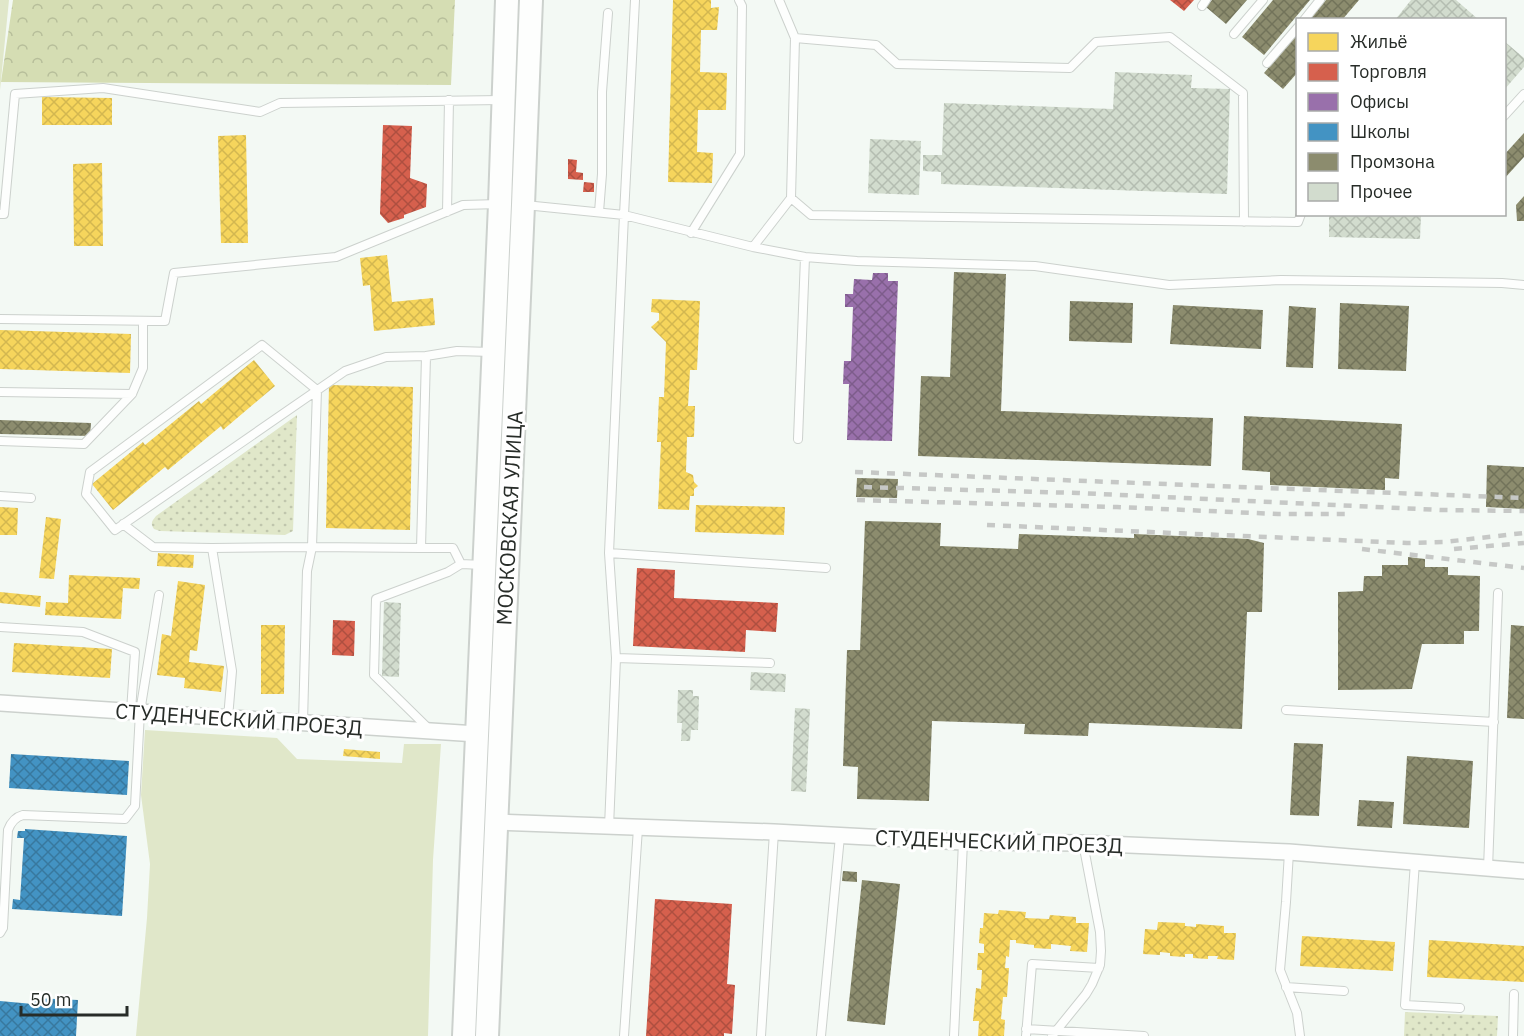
<svg xmlns="http://www.w3.org/2000/svg" width="1524" height="1036" font-family="'IBM Plex Sans',sans-serif">
	<defs>
		<pattern id="forest-crowns" width="20" height="18" patternUnits="userSpaceOnUse" patternTransform="scale(1.5)"><rect width="20" height="18" fill="#d5ddb3"/><path d="M2 6a3 3 0 1 1 6 0M12 15a3 3 0 1 1 6 0" fill="none" stroke="#b7be9a"/></pattern>
		<pattern id="park-dots" width="8" height="8" patternUnits="userSpaceOnUse" patternTransform="scale(1.5)"><rect width="8" height="8" fill="#e0e7c9"/><path d="M2 2h.1M6 6h.1" fill="none" stroke="#c0c6ad" stroke-width="1.8" stroke-linecap="round"/></pattern>
		<pattern id="homes-cross-hatch" width="8" height="8" patternUnits="userSpaceOnUse" patternTransform="scale(1.5)"><rect width="8" height="8" fill="#f6d55c"/><path d="M0 0l8 8M0 8l8-8" fill="none" stroke="#d3b750"/></pattern>
		<pattern id="shops-cross-hatch" width="8" height="8" patternUnits="userSpaceOnUse" patternTransform="scale(1.5)"><rect width="8" height="8" fill="#d6604d"/><path d="M0 0l8 8M0 8l8-8" fill="none" stroke="#ae4f40"/></pattern>
		<pattern id="offices-cross-hatch" width="8" height="8" patternUnits="userSpaceOnUse" patternTransform="scale(1.5)"><rect width="8" height="8" fill="#9970ab"/><path d="M0 0l8 8M0 8l8-8" fill="none" stroke="#7d5c8b"/></pattern>
		<pattern id="schools-cross-hatch" width="8" height="8" patternUnits="userSpaceOnUse" patternTransform="scale(1.5)"><rect width="8" height="8" fill="#4393c3"/><path d="M0 0l8 8M0 8l8-8" fill="none" stroke="#38789e"/></pattern>
		<pattern id="industry-cross-hatch" width="8" height="8" patternUnits="userSpaceOnUse" patternTransform="scale(1.5)"><rect width="8" height="8" fill="#8c8c6e"/><path d="M0 0l8 8M0 8l8-8" fill="none" stroke="#72735a"/></pattern>
		<pattern id="building-cross-hatch" width="8" height="8" patternUnits="userSpaceOnUse" patternTransform="scale(1.5)"><rect width="8" height="8" fill="#d2dcce"/><path d="M0 0l8 8M0 8l8-8" fill="none" stroke="#b4bdb1"/></pattern>
	</defs>
	<rect width="100%" height="100%" fill="#f3f9f4"/>
	<path fill="#e0e7c9" d="M0,0H9L0,90Z
		M145,730L277,738L297,759L402,763L404,744H441L433,860L428,1036H136L147,918L150,864L141,795Z"/>
	<path fill="url(#forest-crowns)" d="M13,0H455L451,85L1,82Z"/>
	<path fill="url(#park-dots)" d="M297,415L293,531L285,535L160,531L154,529C150,523 152,521 156,516Z
		M1405,1012L1498,1016L1497,1036H1404Z"/>
	<path fill="url(#homes-cross-hatch)" d="M673,0H711V8L719,7L717,30H701L700,72L727,73L726,110H698L697,152L713,153L712,183L668,182Z
		M42,97L112,98V125H42Z
		M246,135L248,243H221L218,136Z
		M102,163L103,246H74L73,164Z
		M387,255L392,302L433,298L435,325L374,331L370,285L363,286L360,258Z
		M652,299L700,301L697,370H690L688,406H695L694,437H687L686,472L693,475L694,482L698,486L694,489V496H690L689,510L658,509L661,442H657L659,397H664L666,342L651,327L659,320V313L651,312Z
		M0,330L131,334L130,373L0,369Z
		M254,360L275,386L223,430L221,426L168,470L165,467L113,510L92,484L143,442L145,445L199,401L201,404Z
		M329,385L413,387L410,530L326,528Z
		M696,505L785,507L784,535L695,532Z
		M0,507L18,508L17,535H0Z
		M46,517L61,519L54,579L39,578Z
		M158,553L194,555L193,568L157,566Z
		M69,575L140,578L139,589L123,588L121,619L45,615L46,602L68,603Z
		M178,581L205,585L197,651L190,650L189,662L224,666L221,692L184,688L185,678L157,675L162,634L171,636Z
		M0,592L41,596L40,607L0,603Z
		M261,625H285L284,694H261Z
		M14,643L112,649L110,678L12,672Z
		M344,749L380,752V759L343,756Z
		M999,910L1026,912L1025,918L1049,919L1050,915L1076,917V923H1089L1087,952L1070,951L1071,946L1051,944V949L1034,948V945L1016,943V940H1010L1009,957L1006,956L1005,968H1009L1007,997H1003L1001,1019L1005,1020L1004,1036H978L979,1021H973L976,988L981,989L982,970H977L978,953H984V944L979,943L980,928H983L984,913L998,914Z
		M1158,922L1185,923V926L1196,927V924L1224,926V933H1236L1234,960L1217,959L1218,956H1208V959L1193,958V954H1185V957L1170,956V953L1160,952V955L1143,954L1145,929L1157,930Z
		M1302,936L1395,942L1393,971L1300,966Z
		M1429,940L1524,946V982L1427,977Z"/>
	<path fill="url(#shops-cross-hatch)" d="M1170,0H1194L1184,11Z
		M383,125L412,126L410,178L427,184L426,207L404,215V218L388,223L380,214Z
		M568,159L577,160L576,172L583,173V180L568,179Z
		M584,182L594,183V192H583Z
		M637,568L675,570L674,598L778,603L776,632L746,630L745,652L633,646Z
		M333,620L355,621L354,656L332,655Z
		M655,899L732,904L727,984L735,985L732,1034L724,1033V1036H646Z"/>
	<path fill="url(#offices-cross-hatch)" d="M873,273H888V281H898L892,441L847,440L849,384H843L844,361H851L853,307H845V294H853L854,279L872,280Z"/>
	<path fill="url(#schools-cross-hatch)" d="M11,754L129,761L127,795L9,788Z
		M25,829L127,836L122,916L12,909L13,899L20,900L24,838H17L18,831H25Z
		M33,998L78,1000L76,1036H0V1001L33,1004Z"/>
	<path fill="url(#industry-cross-hatch)" d="M1212,0H1247L1226,24L1206,7Z
		M1273,0H1310L1264,55L1242,37Z
		M1326,0H1359L1342,20H1309Z
		M1298,33V72L1283,89L1264,73Z
		M1524,133V157L1504,179V155Z
		M1524,196V221H1517L1516,205Z
		M954,272L1006,274L1001,411L1213,418L1211,466L918,456L921,376L950,377Z
		M1070,301L1133,303L1132,343L1069,341Z
		M1340,303L1409,306L1406,371L1338,369Z
		M1173,305L1263,310L1261,349L1170,344Z
		M1289,306L1316,308L1313,368L1286,367Z
		M1244,416L1402,424L1399,479L1385,478V490L1270,485V472L1242,470Z
		M0,420L91,423L90,436L0,434Z
		M1487,465L1524,467V509L1486,507Z
		M857,478L898,479L897,498L856,497Z
		M865,521L941,523L940,546L1018,549L1019,534L1134,538V534L1248,539L1264,543L1262,612H1247L1242,729L1089,723L1088,736L1024,734L1025,724L932,721L929,801L857,799L858,767L843,766L847,650H860Z
		M1408,557L1425,559V567H1448V575L1480,576L1479,631H1464V644H1422L1412,689L1338,690V592L1363,591L1364,576H1382V565H1408Z
		M1511,625L1524,626V719L1507,718Z
		M1294,743L1323,744L1319,816L1290,815Z
		M1407,756L1473,761L1469,828L1403,824Z
		M1359,800L1394,802L1392,828L1357,826Z
		M843,871L857,872V882L842,881Z
		M862,880L900,884L885,1025L847,1021Z"/>
	<path fill="url(#building-cross-hatch)" d="M1411,0H1456L1479,20H1395Z
		M1504,41L1524,58V67L1504,90Z
		M1115,72L1192,75L1191,88L1230,89L1227,194L941,184V172L923,171V155H942L944,103L1113,109Z
		M870,139L921,141L919,195L868,193Z
		M1329,214H1421L1420,239L1329,237Z
		M384,602L401,603L399,677L382,676Z
		M751,672L786,674L785,692L750,690Z
		M678,690H693V696H699L698,730H691L690,741H681L682,723H677Z
		M795,708L810,709L806,792L791,791Z"/>
	<g fill="none" stroke-linecap="round" stroke-linejoin="round">
		<g stroke="#ccd1cd" stroke-width="10">
			<path id="service" d="M779,0L795,38
				M1202,6L1206,0
				M1304,20L1320,0
				M1234,34L1263,0
				M1267,63L1298,27
				M1504,116L1524,94
				M791,198L811,215L1298,222L1301,214
				M525,205L624,215L753,247L805,257L857,261L1035,266L1169,285L1281,280L1502,283L1524,285
				M447,212L449,100
				M599,212L602,174V92L608,13
				M0,214H4L15,94L103,88L260,112L280,103L502,100
				M691,233L740,154L742,6L739,0
				M753,247L791,198L795,38L876,45L897,64L1070,68L1096,42L1170,37L1243,93L1244,222
				M0,319L165,321L174,273L336,257L463,205L499,204
				M426,356L457,351L492,352
				M0,392L132,394L143,368V321
				M798,439L805,257
				M0,441L84,444L132,394
				M0,496L31,498
				M123,524L153,547L212,548L232,671L228,718
				M212,548L312,547L317,390L262,345L90,472L86,494L115,530L345,371L386,357L426,356L421,548L312,547L307,571L303,722
				M421,548H453L461,564
				M609,553L826,568
				M0,627L83,632L135,652L131,711
				M616,658L609,553L624,215L635,0
				M1286,710L1494,722
				M429,729L374,675L376,599L448,572L461,564L483,565
				M609,827L616,658L770,663
				M1289,852L1286,902L1280,970L1297,1013L1300,1036
				M1415,862L1405,1005L1460,1008
				M1488,869L1498,593
				M0,933L3,928L8,830C11,822 15,817 23,815L125,819L135,806L140,712L159,595
				M1286,987L1344,991
				M1026,1029L1144,1036
				M624,1036L638,828
				M761,1036L774,832
				M821,1036L840,836
				M954,1036L963,842
				M1026,1036L1032,964L1099,968
				M1052,1036L1086,994L1092,984L1100,965L1101,951L1100,932L1083,843
				M1513,1036L1514,994"/>
		</g>
		<g stroke="#ccd1cd" stroke-width="18">
			<path id="minor" d="M0,703L477,734
				M496,822L774,832L963,842L1083,843L1289,852L1524,871"/>
		</g>
		<g stroke="#ccd1cd" stroke-width="26">
			<path id="secondary" d="M464,1036L500,204L507,0
				M487,1036L523,205L531,0"/>
		</g>
		<use href="#service" stroke="#fdfefd" stroke-width="8"/>
		<use href="#minor" stroke="#fdfefd" stroke-width="15"/>
		<use href="#secondary" stroke="#fdfefd" stroke-width="22"/>
		<path stroke="#c6c8c6" stroke-width="4.5" stroke-dasharray="8 8" stroke-linecap="butt" d="M855,472L1524,498
			M864,487L1078,493L1441,510L1524,511
			M857,500L1117,507L1278,514H1348
			M987,525L1407,543L1444,542L1524,533
			M1362,549L1524,568
			M1454,549L1524,543"/>
	</g>
	<g text-anchor="middle" dominant-baseline="central" stroke-width="6" stroke-linejoin="round" paint-order="stroke">
		<g font-size="21" fill="#272c28" stroke="#fff">
			<text transform="translate(509 518) rotate(-87)">МОСКОВСКАЯ УЛИЦА</text>
			<text transform="translate(239 719) rotate(4)">СТУДЕНЧЕСКИЙ ПРОЕЗД</text>
			<text transform="translate(999 841) rotate(2)">СТУДЕНЧЕСКИЙ ПРОЕЗД</text>
		</g>
	</g>
	<rect x="1296" y="18" width="210" height="198" fill="#ffffff" stroke="#a9aba9" stroke-width="1.5"/>
	<rect x="1308" y="33" width="30" height="18" fill="#f6d55c" stroke="#a9aba9" stroke-width="1.5"/>
	<text x="1350" y="48" font-size="18" fill="#272c28">Жильё</text>
	<rect x="1308" y="63" width="30" height="18" fill="#d6604d" stroke="#a9aba9" stroke-width="1.5"/>
	<text x="1350" y="78" font-size="18" fill="#272c28">Торговля</text>
	<rect x="1308" y="93" width="30" height="18" fill="#9970ab" stroke="#a9aba9" stroke-width="1.5"/>
	<text x="1350" y="108" font-size="18" fill="#272c28">Офисы</text>
	<rect x="1308" y="123" width="30" height="18" fill="#4393c3" stroke="#a9aba9" stroke-width="1.5"/>
	<text x="1350" y="138" font-size="18" fill="#272c28">Школы</text>
	<rect x="1308" y="153" width="30" height="18" fill="#8c8c6e" stroke="#a9aba9" stroke-width="1.5"/>
	<text x="1350" y="168" font-size="18" fill="#272c28">Промзона</text>
	<rect x="1308" y="183" width="30" height="18" fill="#d2dcce" stroke="#a9aba9" stroke-width="1.5"/>
	<text x="1350" y="198" font-size="18" fill="#272c28">Прочее</text>
	<path d="M21 1006v9h106v-9" fill="none" stroke="#272c28" stroke-width="3"/>
	<text x="30" y="1006" font-size="18" fill="#272c28" stroke="#ffffff" stroke-width="4.5" paint-order="stroke">50 m</text>
</svg>
